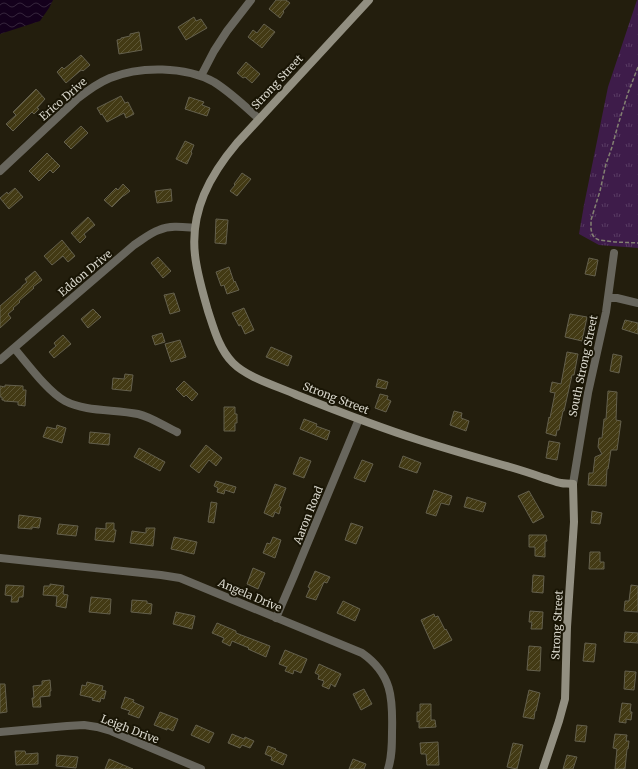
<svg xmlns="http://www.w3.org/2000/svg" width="638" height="769" font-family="Merriweather,serif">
	<defs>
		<pattern id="grass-tufts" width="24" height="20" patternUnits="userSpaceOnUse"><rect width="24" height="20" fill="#3e1c4a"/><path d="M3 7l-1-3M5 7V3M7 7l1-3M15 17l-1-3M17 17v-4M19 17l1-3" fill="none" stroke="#593c63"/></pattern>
		<pattern id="water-waves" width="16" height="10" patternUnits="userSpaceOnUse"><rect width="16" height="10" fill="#14001c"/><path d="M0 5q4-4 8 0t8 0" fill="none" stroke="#35243c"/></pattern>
		<pattern id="building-hatch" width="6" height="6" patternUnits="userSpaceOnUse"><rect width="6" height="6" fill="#433a14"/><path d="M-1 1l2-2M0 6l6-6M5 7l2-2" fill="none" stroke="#5d5635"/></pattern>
	</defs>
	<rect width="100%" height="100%" fill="#231e0d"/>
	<path fill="url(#grass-tufts)" d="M637,0H638V248L599,245L579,234L584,205L608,87Z"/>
	<path fill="url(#water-waves)" d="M0,0H53L49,8L40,21L0,34Z"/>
	<path fill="url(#building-hatch)" stroke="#64604d" d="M276,0H286L290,3L283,11L284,12L280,18L269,9Z
		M194,17L196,21L201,19L207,28L186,40L178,27Z
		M264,24L275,32L262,48L248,37L253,30L257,33Z
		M139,32L142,50L119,54L117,40L121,39V38L130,36V34Z
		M81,55L90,65L83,71L82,70L80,71L66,83L57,72L62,67L64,69Z
		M246,62L260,74L252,83L245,77L243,78L237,73Z
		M36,89L45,99L37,108L39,109L34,114L32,112L13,131L6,124L16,115L13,112Z
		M121,96L125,103L128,102L134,114L126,118L124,113L107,122L102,114L101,115L97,108Z
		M189,97L204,102L202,105L210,108L207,116L185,109Z
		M81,126L88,133L71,149L64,142Z
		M185,141L194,145L191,152L192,153L187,164L176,159Z
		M47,153L60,166L53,173L50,170L39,181L29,171Z
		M242,173L251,179L237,196L230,191L235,185L234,184Z
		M123,184L130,191L125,195L123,196L112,207L104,200L116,188L118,190Z
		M15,188L23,197L9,209L0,198L7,192L8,194Z
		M171,189L172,201L157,203L155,191Z
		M88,217L95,225L84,234L86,237L80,243L71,233Z
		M216,219L228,220L226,244L215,243Z
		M62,240L75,256L68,262L63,256L52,265L44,256Z
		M158,257L171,271L163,278L151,263Z
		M589,258L598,260L595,276L585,274Z
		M229,267L234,282L235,281L239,290L227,294L224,285L221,286L216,272Z
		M35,271L42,280L33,287L34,288L19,301L20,302L13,308L14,309L8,314L11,318L0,328V306L22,287V286L27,282L25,279Z
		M174,293L180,311L170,314L164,295Z
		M244,308L254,330L245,334L241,325L239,326L232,313Z
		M93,309L101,317L88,328L81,319Z
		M570,314L587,317L582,341L565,337Z
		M625,320L638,323V334L622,329Z
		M162,333L165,342L155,345L152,336Z
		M63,335L71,344L54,358L49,352L56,346L54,343Z
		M180,340L186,357L171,362L165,344Z
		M271,347L292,356L288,366L266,357Z
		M567,352L578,354L574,375H572L564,411H563L559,430H557L556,436L546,433L549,417L550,418L555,393L550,392L552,382L561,384Z
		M613,354L622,356L619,373L610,371Z
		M125,374L133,375L131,391L112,389L113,378L124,379Z
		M378,379L388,382L386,389L376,387Z
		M184,381L198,394L192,401L186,395L184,397L176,389Z
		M5,385L23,386V390H26L25,406L18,405V402L4,401V400H2V397H0V386L5,387Z
		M608,391L617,392L616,420L621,421L617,450H611L608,469H607L606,486L588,485L589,473H593L595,457L602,454L598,447L599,438H602L604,419H606Z
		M380,394L388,396L387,399L391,401L386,412L375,408Z
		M224,407H235V414H237V423H235V431H224Z
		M454,411L462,413L461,418L469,421L466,431L450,425Z
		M304,419L317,424L316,426L330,431L327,440L300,429Z
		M57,425L66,428L62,443L43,437L47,427L56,429Z
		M90,432L110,434L109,445L89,443Z
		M549,441L560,443L557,460L546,458Z
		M206,445L222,458L216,466L209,460L199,473L190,466Z
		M139,448L165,462L160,471L134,457Z
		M403,456L421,463L417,473L399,467Z
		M300,457L311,461L304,478L293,474Z
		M362,460L373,464L365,482L354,478Z
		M216,481L236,487L234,493L225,490L224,494L217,492L218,488L214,486Z
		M275,484L286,488L279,506L281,507L279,514L275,512L273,517L264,513Z
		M434,490L452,496L449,505L441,503L436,516L426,513Z
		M529,491L544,517L533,523L518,496Z
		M467,497L486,503L483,512L464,507Z
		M211,502L217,503L214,523L208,522Z
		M592,511L602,513L600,524L591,523Z
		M19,515L41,518L39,528L32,527V529L18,528Z
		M106,523H114V530H116L114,542L95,540L96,528L106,529Z
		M351,523L363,527L356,544L345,540Z
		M59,524L78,526L76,536L57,534Z
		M146,528H155L153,546L130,543L132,531L146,533Z
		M529,535H546L547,541L545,542V557L535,556V547H529Z
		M174,537L197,542L194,554L171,549Z
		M273,537L281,540L275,558L263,553L267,543L270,544Z
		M590,552H600V562H604V569H589Z
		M253,568L265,573L258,589L247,584Z
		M315,571L330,577L327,583L324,582L316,600L306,597L310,588L308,587Z
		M533,575L544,576L543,593L532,592Z
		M50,584L64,586L63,594L68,595L66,608L56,606L57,596L43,595L44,586H50Z
		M6,585L24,586L23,597H19L18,602H11L12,596L5,595Z
		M631,585L638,586V612L624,611L625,601H629Z
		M91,597L111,599L110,614L89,612Z
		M132,600L147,601V603L152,604L151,614L131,612Z
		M343,601L360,609L355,621L337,613Z
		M530,611L543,612L542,629H531L532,622H529Z
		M176,612L195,616L192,629L173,624Z
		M434,614L435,617L438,616L445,630L446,629L452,640L434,649L421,620Z
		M217,623L236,631V633L270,646L266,657L248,649L249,648L232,641L230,646L222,642L224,638L212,633Z
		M625,632L638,633V643L624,642Z
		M585,643L596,644L594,662L583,661Z
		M529,646L541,647L540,671L527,670Z
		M285,650L307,659L301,673L294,670L293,674L285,671L287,667L279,664Z
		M319,664L341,674L335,687L331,684L329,689L322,686L324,681L318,679L319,675L315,673Z
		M625,671L636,672L634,690L624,689Z
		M50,680L51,691H50V696L40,697L41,707H33L32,698H34L33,686L42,685V681Z
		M87,682L103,686L102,690L106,691L104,699L101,698L100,702L92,700L93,698L80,695L82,685L86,686Z
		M0,684H5L7,712L0,713Z
		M364,689L372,704L361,710L353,694Z
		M529,690L540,693L536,711H535L534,719L523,717Z
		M125,697L134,700L133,702L144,707L139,718L128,714L130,711L121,708Z
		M622,703L631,704L630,712H632L631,720L626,719V723L619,722Z
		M420,704H431V720H435L436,727L419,728V721L417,722V712H420Z
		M160,712L178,719L173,731L167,728V730L154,725Z
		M196,725L214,733L209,743L191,735Z
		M577,725L587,726L585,742L575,741Z
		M232,734L244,739L245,737L254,741L250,748L242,745L240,748L228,743Z
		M615,734L627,735L626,741H629L628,749H627L625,769H615L617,749L613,748Z
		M438,742L439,765H427L426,754H421L420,743Z
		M513,743L523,745L517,769L507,767Z
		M268,746L276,749L275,750L287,755L283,765L271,760L272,757L265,754Z
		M15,751H25L26,754L38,753V764L16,765Z
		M57,755L78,757L76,768L56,766Z
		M567,755L577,757L573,769H563Z
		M109,759L133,769H105Z
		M353,759L366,764L364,769H349Z"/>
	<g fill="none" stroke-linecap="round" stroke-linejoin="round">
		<path stroke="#838072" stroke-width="1.5" stroke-dasharray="4 2" stroke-linecap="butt" d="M638,67L628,93L618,125L612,147L606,164L600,191L591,220V229L592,234L595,238L599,240L615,242L638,243"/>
		<path stroke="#68665d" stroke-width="8" d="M201,76L214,51L227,31L251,0
			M0,171L77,99C87,91 98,83 110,78C140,66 185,66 214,82C230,92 245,106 259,119
			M608,298H617L638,303
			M14,348C27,363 48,392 65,401C86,412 115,409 138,414C151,417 164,426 177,432
			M0,360L134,245C142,240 150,233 159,230C171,225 183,227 195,228
			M573,484L588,393L606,312L614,253
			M0,558L161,575L180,578L362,653C392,674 393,698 392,732C392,745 392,757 388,769
			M276,618L294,576L359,419
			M0,732L67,726L84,725L97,727L111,731L201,769"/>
		<path stroke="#928f81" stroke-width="8" d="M369,0L237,143C210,175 190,211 195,255C197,274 203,293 208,311C214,329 219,349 233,363C248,378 277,386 297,395C337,411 378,427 419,440C447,449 475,457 503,465C517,469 530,473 544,478C549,479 555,482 561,483C565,484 569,483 573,484L574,522L567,627L565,699L559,721L543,769"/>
	</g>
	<g text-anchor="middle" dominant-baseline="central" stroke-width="4" stroke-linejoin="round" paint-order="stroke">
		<g font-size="11" fill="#d7d5ca" stroke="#191505">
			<text transform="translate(277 82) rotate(-47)">Strong Street</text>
			<text transform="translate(63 99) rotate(-41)">Erico Drive</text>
			<text transform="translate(85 273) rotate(-40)">Eddon Drive</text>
			<text transform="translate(583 366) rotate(-78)">South Strong Street</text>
			<text transform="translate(336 398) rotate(21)">Strong Street</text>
			<text transform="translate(308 515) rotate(-68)">Aaron Road</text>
			<text transform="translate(250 595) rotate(23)">Angela Drive</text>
			<text transform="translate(557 625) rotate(-87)">Strong Street</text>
			<text transform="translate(130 729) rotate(21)">Leigh Drive</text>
		</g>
	</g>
</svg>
